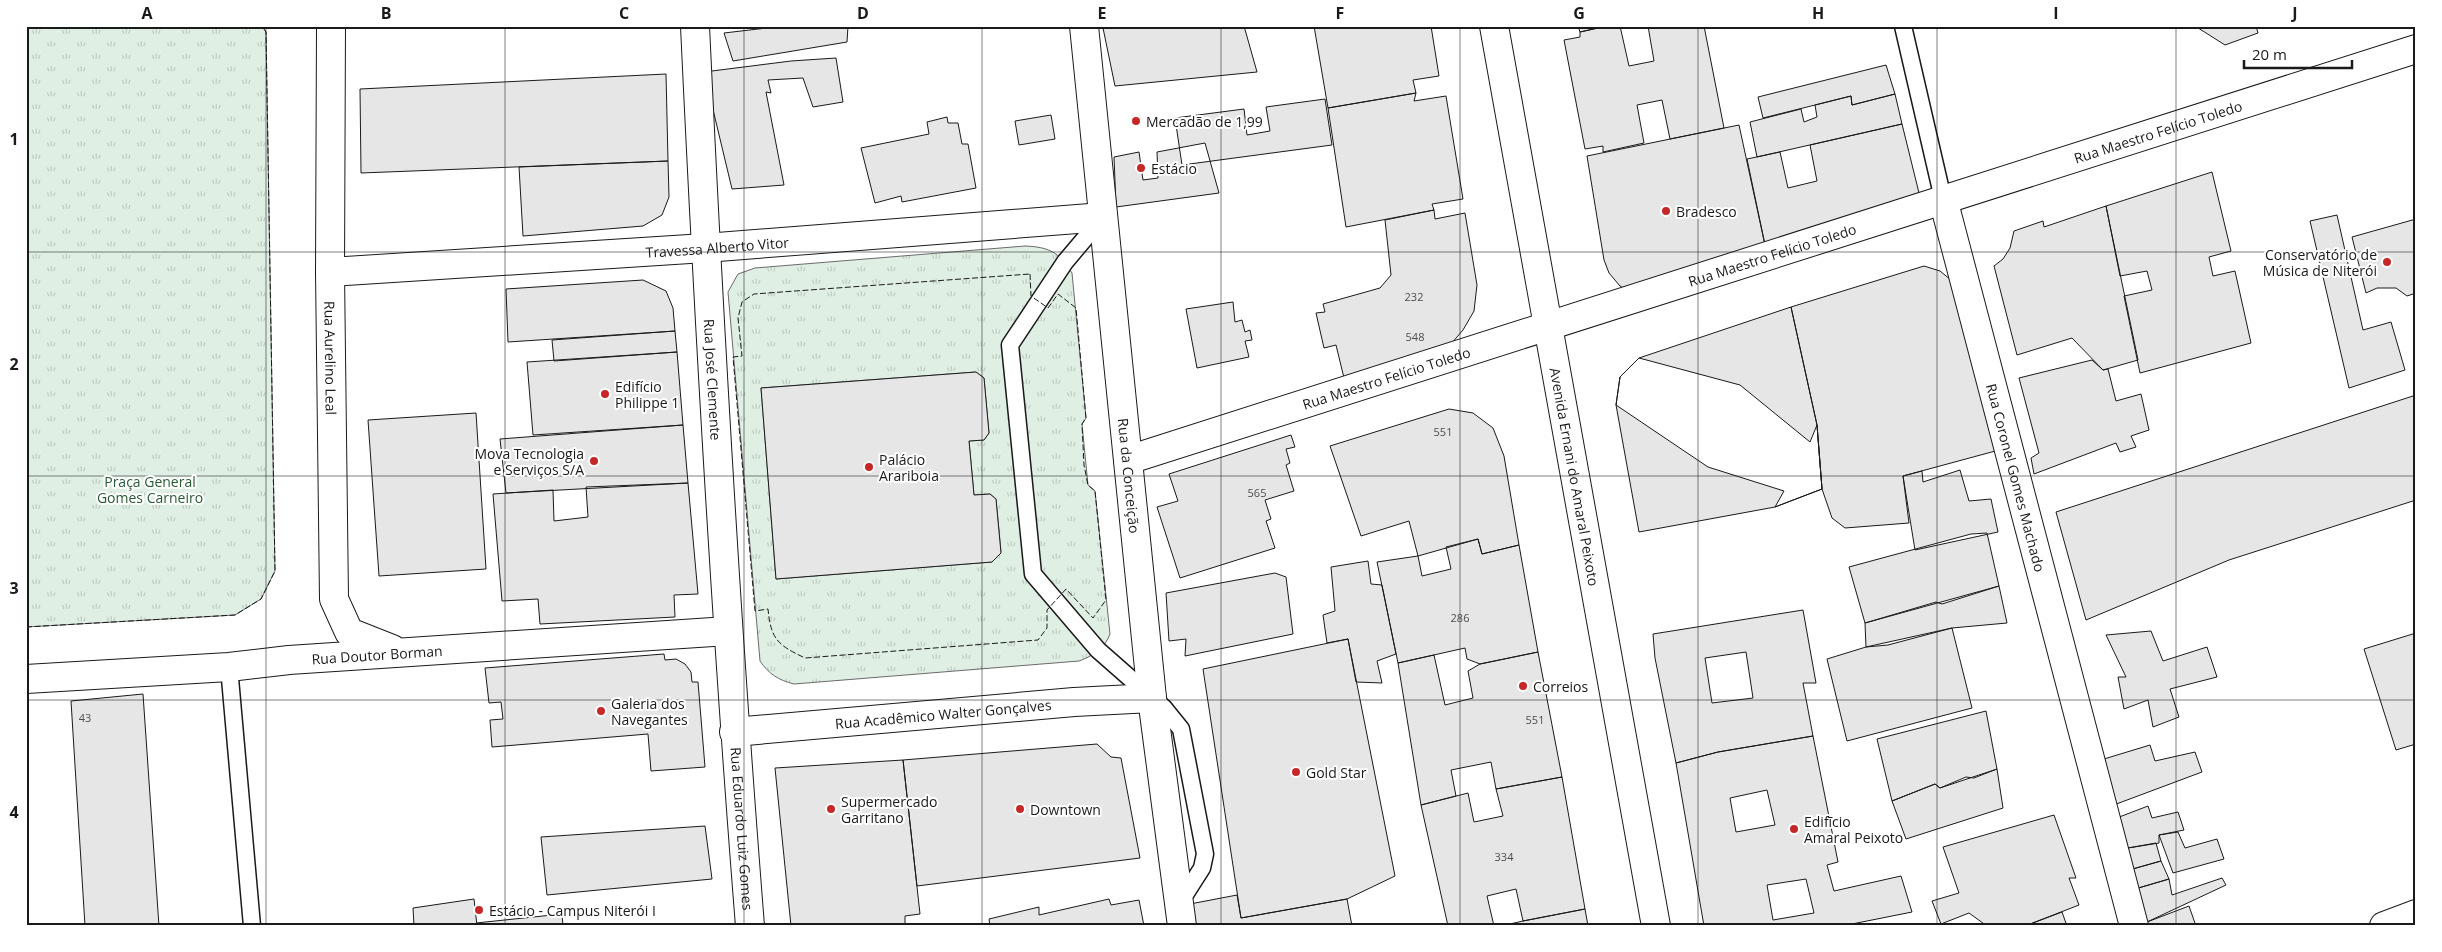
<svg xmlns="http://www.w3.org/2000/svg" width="2442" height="952" font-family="'Open Sans',sans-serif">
	<defs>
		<pattern id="park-tufts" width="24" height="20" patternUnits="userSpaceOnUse" patternTransform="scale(1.25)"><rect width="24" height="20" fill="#e0efe3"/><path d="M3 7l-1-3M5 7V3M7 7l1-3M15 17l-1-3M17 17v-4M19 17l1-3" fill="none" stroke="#c0ccc2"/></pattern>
	</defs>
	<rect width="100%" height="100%" fill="#fff"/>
	<path fill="url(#park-tufts)" stroke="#6a6a6a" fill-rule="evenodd" d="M26,26H262L266,32L275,571L261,599L235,615L26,627Z
		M1025,246C1049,247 1059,252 1072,273L1086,418L1082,424L1088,485L1095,491L1110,634C1105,648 1093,656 1079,661L794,684C778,680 769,674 760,661L728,292L738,274L755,268ZM976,372L984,378L989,433L984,440L969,441L974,495L990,494L996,499L1001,552L992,562L776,579L761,388Z"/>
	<path fill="#e6e6e6" stroke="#1a1a1a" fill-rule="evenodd" d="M784,26H848L847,42L733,61L724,33Z
		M1111,26H1244L1257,72L1115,86L1103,28Z
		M1314,26H1431L1439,76L1413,80L1416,93L1328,108Z
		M1578,26H1607L1580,32Z
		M1607,26H1620L1629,66L1654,61L1648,26H1704L1724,128L1670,139L1662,100L1637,105L1644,143L1603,152V146L1585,149L1564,40L1580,37V32Z
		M2195,26H2256L2258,33L2225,45Z
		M836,58L843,102L813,107L803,78L768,80L771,93L766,92L784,185L732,189L704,72L791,61Z
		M1886,65L1895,94L1852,105L1851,96L1763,118L1758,97Z
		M666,74L668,161L361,173L360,89Z
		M1416,93L1414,101L1446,96L1463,199L1432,204L1434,210L1346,227L1328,108Z
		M1895,94L1902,124L1757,157L1750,122L1801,109L1804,122L1817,117L1815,105L1851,96L1852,105Z
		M1325,99L1332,145L1182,165L1175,118L1244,109L1247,135L1270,131L1266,107Z
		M1051,115L1055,139L1019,145L1015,121Z
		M947,117L948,123H958L962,144H968L976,188L902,202L901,196L875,203L861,148L929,134L927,122Z
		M1902,124L1920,197L1768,259L1747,159L1780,152L1788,188L1817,181L1810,145Z
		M1739,125L1768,259L1633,294L1620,286L1609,273L1604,260L1587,156Z
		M1205,143L1219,193L1116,207L1114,157L1139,152L1143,180L1158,178L1157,152Z
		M668,161L669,197L662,215L643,226L523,236L519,167Z
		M2212,172L2231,251L2209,257L2213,276L2235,271L2251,343L2140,373L2124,296L2152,290L2147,271L2120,276L2106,206Z
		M2106,206L2138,360L2103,370L2072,338L2017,355L1994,266L2003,259L2010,248L2014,231L2043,221L2044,227Z
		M1434,210L1435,219L1465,213L1477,285L1474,311L1463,330L1451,344L1384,372L1381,365L1344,378L1336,345L1324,348L1316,313L1325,312L1323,304L1380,288L1391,275L1385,220Z
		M2337,215L2363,330L2391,322L2405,370L2349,388L2310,221Z
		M2416,219V293L2407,296L2396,288H2377L2366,293L2352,237Z
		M1924,266L1940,271L1951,280L1999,450L1903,476L1909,523L1845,528L1832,518L1822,489L1817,425L1791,307Z
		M643,280L666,291L673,308L675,331L508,342L506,289Z
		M1233,302L1235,322L1242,320L1245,332L1250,330L1252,340L1245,341L1249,357L1197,368L1186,309Z
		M1791,307L1817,425L1822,489L1775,507L1639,532L1616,405L1620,377L1639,358Z
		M675,331L677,352L554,361L552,340Z
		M677,352L683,425L533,435L527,362Z
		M1639,358L1740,385L1810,442L1817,425L1822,489L1775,507L1784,491L1708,467L1616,405L1620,377Z
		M2092,360L2103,370L2108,369L2116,401L2141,394L2149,430L2131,436L2136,447L2120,452L2116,443L2034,474L2031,458L2039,453L2019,378Z
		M976,372L984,378L989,433L984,440L969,441L974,495L990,494L996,499L1001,553L992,562L776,579L761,388Z
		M2416,395V500L2229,560L2086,620L2056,512Z
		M1449,409L1473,413L1493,428L1504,456L1519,545L1482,554L1478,539L1418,556L1409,521L1361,536L1330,446Z
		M476,413L486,569L379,576L368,420Z
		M683,425L688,483L506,493L500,439Z
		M1291,435L1295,447L1286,449L1290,463L1286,465L1294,491L1265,500L1271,519L1266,521L1275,548L1180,578L1157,507L1178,501L1169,474Z
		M1960,470L1969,501L1991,499L1998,532L1915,550L1903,476L1922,471L1923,482Z
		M688,483L698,594L674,595L675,617L540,624L538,599L502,601L493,494L553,490L554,521L588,517L586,487Z
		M1987,533L1999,586L1942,604L1936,602L1865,623L1849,567L1971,534Z
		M1478,539L1482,554L1519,545L1538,652L1480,664L1467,659L1465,648L1398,663L1377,562L1418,556L1422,576L1451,569L1446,547Z
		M1368,561L1371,584L1382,585L1396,654L1377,661L1382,683L1356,682L1348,639L1327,643L1323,615L1335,611L1331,567Z
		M1275,573L1286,577L1293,634L1185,656L1186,639L1169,641L1166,593Z
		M1999,586L2007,623L1952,628L1866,647L1865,623Z
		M1803,610L1816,683H1803L1813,736L1718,752L1676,763L1655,658L1653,634ZM1746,652L1753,698L1712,703L1705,658Z
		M1952,628L1972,708L1847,741L1827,659L1866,647L1888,645Z
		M2151,631L2163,661L2207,647L2217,677L2170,689L2179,717L2153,727L2148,700L2124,709L2118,677H2126L2106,635Z
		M2416,633V744L2396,750L2364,649Z
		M1348,639L1395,876L1347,899L1241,918L1203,669Z
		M1538,652L1562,777L1496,789L1491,762L1451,770L1456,796L1421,805L1398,663L1434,655L1445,705L1473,698L1468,671L1480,664Z
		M664,654L665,660L676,659L685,664L691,672L692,682H698L705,767L651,771L648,734L492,747L490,720L503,719L501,702L489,703L485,668Z
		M143,694L159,926H85L71,701Z
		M1986,711L1997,769L1940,788L1935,784L1892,801L1877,739Z
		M1813,736L1838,862L1827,865L1834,891L1901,876L1912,912L1842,926H1704L1676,763L1718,752ZM1767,790L1775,825L1736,832L1730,798ZM1806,879L1814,913L1773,920L1767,885Z
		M1097,744L1111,757L1121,758L1140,858L917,886L903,760Z
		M2150,745L2155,761L2195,752L2202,772L2111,806L2104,759Z
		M903,760L920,914L905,916V926H791L775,768Z
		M1997,769L2003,808L1906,839L1892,801L1935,784L1940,788L1966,777L1974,778Z
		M1562,777L1585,909L1523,921L1516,889L1487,896L1494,926H1448L1421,805L1468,793L1474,822L1503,816L1496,789Z
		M2148,806L2152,818L2178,812L2184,830L2159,835V843L2122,849L2114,819Z
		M2054,815L2076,878H2069L2079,905L2025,926H1987L1969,913L1941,924L1932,901L1959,893L1943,847Z
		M705,826L712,879L547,895L541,837Z
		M2178,832L2185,848L2217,839L2224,859L2173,873L2159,835Z
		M2156,843L2161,861L2129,870L2122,849Z
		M2161,861L2169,879L2135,889L2129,870Z
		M2222,878L2226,885L2147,922L2135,889L2169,879L2172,895Z
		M1237,895L1241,918L1347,899L1352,926H1194L1190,904Z
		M474,899L477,926H414L413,908Z
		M1109,899L1111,905L1139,900L1144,926H990L989,919L1039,907V915Z
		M2189,906L2196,926H2148L2147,922Z
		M1585,909L1588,926H1501L1523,921Z
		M2062,912L2067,926H2025Z
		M562,914L563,926H477L476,923Z"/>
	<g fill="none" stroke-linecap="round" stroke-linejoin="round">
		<g stroke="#1a1a1a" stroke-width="19">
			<path id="lane" d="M1903,26L1943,199
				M1103,217L1065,262L1010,345L1033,574L1098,650L1164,708L1181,729L1205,854L1202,868L1179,904
				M229,667L252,926"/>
		</g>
		<g stroke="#1a1a1a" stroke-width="30">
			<g id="secondary">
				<path id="s1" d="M331,26L330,272L334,599L349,632L392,649"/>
				<path id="s2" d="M695,26C709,326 726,626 750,926"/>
				<path id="s3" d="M1084,26L1152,698L1182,926"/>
				<path id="s4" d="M1494,26L1656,926"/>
				<path id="s5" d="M1943,199L2134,926"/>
				<path id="s6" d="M330,272L705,248L1103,217"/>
				<path id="s7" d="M1128,460L2416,49"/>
				<path id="s8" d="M26,679L229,667L289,660L728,631"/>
				<path id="s9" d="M734,732L1074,702L1152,698"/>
				<path d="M2384,926L2416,914"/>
			</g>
		</g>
		<use href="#lane" stroke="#fff" stroke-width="16"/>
		<use href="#secondary" stroke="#fff" stroke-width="28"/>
		<path stroke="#1a1a1a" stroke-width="1" stroke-dasharray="6 2.5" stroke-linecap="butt" d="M1030,274L1031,296L1048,308L1058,294L1076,308L1086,418L1082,424L1084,465L1088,485L1095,491L1106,600L1093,618L1066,589L1047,610V628L1038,640L805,658C778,645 771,640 768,609L755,611L733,357L742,356L738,318L742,302L754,294Z
			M26,627L235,615L261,599L275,571L266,32L262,26"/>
	</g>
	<path fill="none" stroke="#1a1a1a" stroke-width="1" stroke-opacity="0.55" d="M266,26V926M505,26V926M744,26V926M982,26V926M1221,26V926M1460,26V926M1698,26V926M1937,26V926M2176,26V926M26,252H2416M26,476H2416M26,700H2416"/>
	<g fill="#c62828" stroke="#fff" stroke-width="2">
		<circle cx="1136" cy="121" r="5"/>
		<circle cx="1141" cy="168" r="5"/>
		<circle cx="1666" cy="211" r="5"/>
		<circle cx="2387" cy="262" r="5"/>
		<circle cx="605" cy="394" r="5"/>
		<circle cx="594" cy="461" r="5"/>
		<circle cx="869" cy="467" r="5"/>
		<circle cx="1523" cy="686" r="5"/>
		<circle cx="601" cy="711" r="5"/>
		<circle cx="1296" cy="772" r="5"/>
		<circle cx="831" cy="809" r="5"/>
		<circle cx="1020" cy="809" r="5"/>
		<circle cx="1794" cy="829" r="5"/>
		<circle cx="479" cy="910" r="5"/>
	</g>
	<g text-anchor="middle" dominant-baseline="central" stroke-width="4" stroke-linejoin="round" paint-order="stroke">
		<g font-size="11" fill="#4d4d4d">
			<text x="1414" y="296">232</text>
			<text x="1415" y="336">548</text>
			<text x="1443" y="431">551</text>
			<text x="1257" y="492">565</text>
			<text x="1460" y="617">286</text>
			<text x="85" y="717">43</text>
			<text x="1535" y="719">551</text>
			<text x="1504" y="856">334</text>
		</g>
		<g font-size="14" fill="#1a1a1a" stroke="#fff" text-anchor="start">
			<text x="1146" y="121">Mercadão de 1,99</text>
			<text x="1151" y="168">Estácio</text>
			<text x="1676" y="211">Bradesco</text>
			<text x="2377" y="254" text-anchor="end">Conservatório de<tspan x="2377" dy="16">Música de Niterói</tspan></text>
			<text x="615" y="386">Edifício<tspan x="615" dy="16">Philippe 1</tspan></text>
			<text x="584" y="453" text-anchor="end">Mova Tecnologia<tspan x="584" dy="16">e Serviços S/A</tspan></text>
			<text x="879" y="459">Palácio<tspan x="879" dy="16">Arariboia</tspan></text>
			<text x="1533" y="686">Correios</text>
			<text x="611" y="703">Galeria dos<tspan x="611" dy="16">Navegantes</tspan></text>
			<text x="1306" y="772">Gold Star</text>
			<text x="841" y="801">Supermercado<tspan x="841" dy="16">Garritano</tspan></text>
			<text x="1030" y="809">Downtown</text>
			<text x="1804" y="821">Edifĩcio<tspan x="1804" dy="16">Amaral Peixoto</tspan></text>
			<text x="489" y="910">Estácio - Campus Niterói I</text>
		</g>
		<g font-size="14" fill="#1a1a1a" stroke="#fff">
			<text stroke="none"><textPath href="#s7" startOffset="1081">Rua Maestro Felício Toledo</textPath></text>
			<text stroke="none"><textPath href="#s6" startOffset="388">Travessa Alberto Vitor</textPath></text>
			<text stroke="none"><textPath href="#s7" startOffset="676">Rua Maestro Felício Toledo</textPath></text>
			<text stroke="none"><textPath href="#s1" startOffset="332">Rua Aurelino Leal</textPath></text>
			<text stroke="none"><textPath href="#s7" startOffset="271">Rua Maestro Felício Toledo</textPath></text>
			<text stroke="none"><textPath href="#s2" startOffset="354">Rua José Clemente</textPath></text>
			<text stroke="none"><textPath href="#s3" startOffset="452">Rua da Conceição</textPath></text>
			<text stroke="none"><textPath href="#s4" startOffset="458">Avenida Ernani do Amaral Peixoto</textPath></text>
			<text stroke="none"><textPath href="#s5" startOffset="288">Rua Coronel Gomes Machado</textPath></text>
			<text stroke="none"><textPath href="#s8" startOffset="352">Rua Doutor Borman</textPath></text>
			<text stroke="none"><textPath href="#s9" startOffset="210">Rua Acadêmico Walter Gonçalves</textPath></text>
			<text stroke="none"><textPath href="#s2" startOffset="804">Rua Eduardo Luiz Gomes</textPath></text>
		</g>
		<g font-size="14" fill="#2b5a34" stroke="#fff">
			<text x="150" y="481">Praça General<tspan x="150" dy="16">Gomes Carneiro</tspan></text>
		</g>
	</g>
	<rect width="2442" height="952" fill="none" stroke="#ffffff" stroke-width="55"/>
	<path d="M2244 60v8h108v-8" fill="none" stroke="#1a1a1a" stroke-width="2.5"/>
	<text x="2252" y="60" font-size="15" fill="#1a1a1a" stroke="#ffffff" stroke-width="4" paint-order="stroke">20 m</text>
	<rect x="28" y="28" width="2386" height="896" fill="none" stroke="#1a1a1a" stroke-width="2"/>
	<g font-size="16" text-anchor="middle" font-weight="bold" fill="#1a1a1a">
		<text x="147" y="19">A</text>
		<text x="386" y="19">B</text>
		<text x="624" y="19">C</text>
		<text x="863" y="19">D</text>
		<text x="1102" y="19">E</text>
		<text x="1340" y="19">F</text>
		<text x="1579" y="19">G</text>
		<text x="1818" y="19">H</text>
		<text x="2056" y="19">I</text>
		<text x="2295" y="19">J</text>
		<text x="14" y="145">1</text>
		<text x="14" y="370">2</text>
		<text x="14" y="594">3</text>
		<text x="14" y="818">4</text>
	</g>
</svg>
